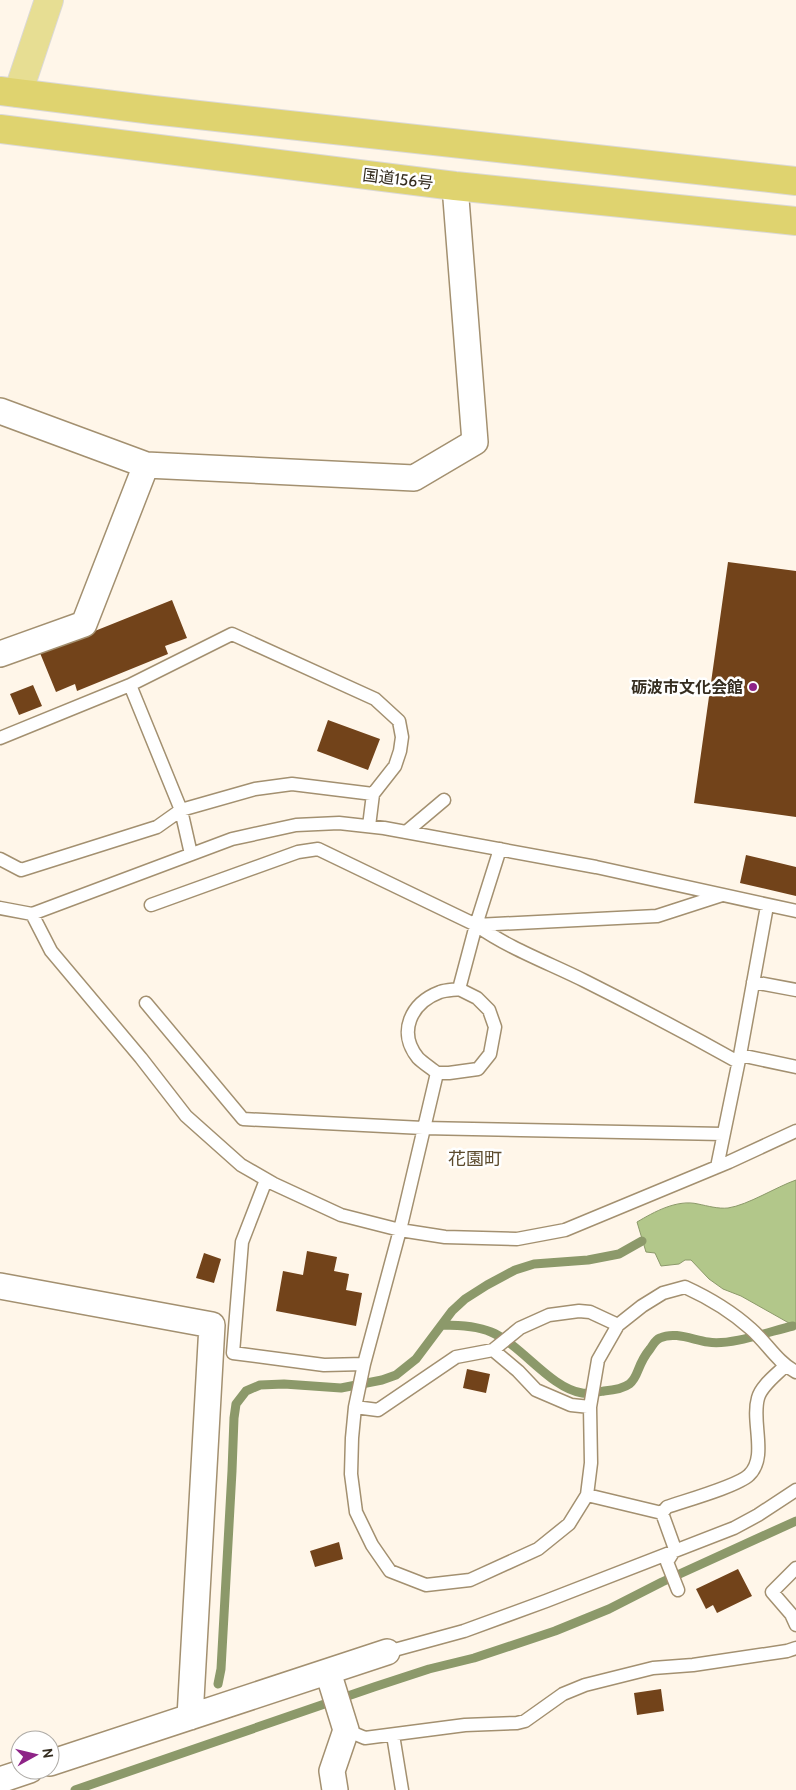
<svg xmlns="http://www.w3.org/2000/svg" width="796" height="1790" font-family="Cabin,'Noto Sans JP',sans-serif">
	<rect width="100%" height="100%" fill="#fff6e9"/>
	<path fill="#b2c78a" stroke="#8c996a" d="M796,1180V1327L741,1296L723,1289L709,1279L691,1260H685L679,1264L661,1266L655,1253L646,1252L637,1222C654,1212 677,1199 698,1204C708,1206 718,1209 728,1208C748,1205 776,1187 796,1180Z"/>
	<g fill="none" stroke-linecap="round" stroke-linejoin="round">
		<path stroke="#8c996a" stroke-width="9" d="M443,1325C458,1325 477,1326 491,1332C522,1345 550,1388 582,1393C588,1394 598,1392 604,1391C645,1387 630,1373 650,1349C653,1345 655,1340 660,1338C675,1331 693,1340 708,1342C730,1346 771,1331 793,1326
			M218,1684L221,1669L232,1471L234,1418L236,1404L246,1391L260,1385L284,1384L341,1388L382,1380L396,1375L416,1359L452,1311L465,1299L487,1285L515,1270L534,1264L588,1260L619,1254L642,1241
			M75,1790L374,1687L429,1669L474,1658L555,1631L609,1609L662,1582L796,1521"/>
	</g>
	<path fill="#72431a" d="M728,562L796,571V817L694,803Z
		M172,600L187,638L165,646L168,654L77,691L75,684L56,692L40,653Z
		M33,685L42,706L19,715L10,694Z
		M328,720L380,739L368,770L317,751Z
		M746,855L796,867V896L740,883Z
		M307,1251L337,1257L334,1271L349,1274L346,1290L362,1293L356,1326L276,1311L283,1271L303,1275Z
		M204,1253L221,1259L214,1283L196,1278Z
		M467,1369L490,1374L486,1393L463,1388Z
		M339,1542L343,1559L315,1567L310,1551Z
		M738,1569L752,1596L717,1613L713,1605L706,1609L696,1589Z
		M661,1689L664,1711L637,1715L634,1693Z"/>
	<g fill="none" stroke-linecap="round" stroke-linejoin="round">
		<g stroke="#a39070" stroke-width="15">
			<path id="service" d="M130,685L181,810L191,854
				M0,738L130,685L232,634L375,699L399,721L402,737L400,751L395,766L373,794L369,826
				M406,832L444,800
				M500,849L476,925L459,989C453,990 446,990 440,992C411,1003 397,1032 418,1058C423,1063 431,1068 437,1073L400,1230L445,1237L517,1239L565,1230L729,1162L796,1131
				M0,859L21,870L157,827L181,810L255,789L292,784L373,794
				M151,905L298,852L318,849L476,925L657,916L722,895
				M767,906L740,1055L796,1067
				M0,908L32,914L232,839L296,825L339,823L384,828L596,867L796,911
				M32,914L51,951L141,1058L186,1116L241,1165L274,1184L341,1215L400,1230L364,1364L355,1407L352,1438L351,1474L356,1512L372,1545L390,1571L426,1585L470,1580L538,1549L569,1524L587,1495L591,1463L590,1407L598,1360L618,1325L642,1306L663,1293L685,1287C709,1298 731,1311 751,1329C767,1343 777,1362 796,1372
				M476,925C510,949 549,963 585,981C637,1007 688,1034 738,1062
				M753,982L796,990
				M146,1003L243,1119L423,1128L723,1134
				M437,1073H449L478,1069L490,1054L495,1027L489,1010L477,998L459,989
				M717,1167L740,1055
				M266,1180L242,1242L233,1353L324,1365L364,1364
				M493,1350L520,1328L549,1315L579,1311L590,1312L618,1325
				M355,1407L378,1410L456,1357L493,1350L518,1371L536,1390L571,1405L590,1407
				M587,1495L662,1513L667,1507C684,1501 738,1486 749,1475C768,1457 751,1422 758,1398C761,1386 776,1375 785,1366
				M662,1513L675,1549L667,1562L678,1590
				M796,1568L772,1592L791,1614L796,1625
				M387,1652L464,1631L546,1601L734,1528L758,1515L796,1490
				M346,1730L365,1738L465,1725L517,1723L525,1721L563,1694L585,1685L653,1668L693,1665L787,1651L796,1648
				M393,1735L402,1790"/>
		</g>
		<g stroke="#a39070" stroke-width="28">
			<path id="minor" d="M0,411L146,465L414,478L475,442L455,186
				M0,654L84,624L146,465
				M0,1286L212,1325L190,1717
				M328,1672L346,1730L332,1771L335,1790
				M50,1763L387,1652
				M0,1780L30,1770"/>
		</g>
		<g stroke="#dbd9d7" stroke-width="30">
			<path id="primary" d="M18,93L49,0"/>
		</g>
		<g stroke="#dbd9d7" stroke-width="30">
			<path id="trunk" d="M0,91L153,110L796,181
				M0,129L455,186L796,221"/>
		</g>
		<use href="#service" stroke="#fff" stroke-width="12"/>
		<use href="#minor" stroke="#fff" stroke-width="25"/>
		<use href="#primary" stroke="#e7de93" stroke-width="28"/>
		<use href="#trunk" stroke="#dfd36f" stroke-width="28"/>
	</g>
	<circle fill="#8e2387" stroke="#fff" stroke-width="2" cx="753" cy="687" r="5"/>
	<g text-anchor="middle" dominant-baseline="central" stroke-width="5" stroke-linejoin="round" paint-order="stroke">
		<g font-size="16" fill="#352d20" stroke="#fff">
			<text transform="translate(398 179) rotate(7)">国道156号</text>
		</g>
		<g font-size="16" font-weight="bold" fill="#352d20" stroke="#fff" text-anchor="end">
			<text x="743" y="687">砺波市文化会館</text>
		</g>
		<g font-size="18" fill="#5c4b2d" stroke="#fff">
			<text x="475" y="1159">花園町</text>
		</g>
	</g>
	<g transform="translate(35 1755) rotate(82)"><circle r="24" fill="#ffffff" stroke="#aeaba6"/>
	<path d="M0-4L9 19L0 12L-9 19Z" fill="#8e2387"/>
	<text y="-8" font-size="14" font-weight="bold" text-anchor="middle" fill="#352d20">N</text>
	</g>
</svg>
